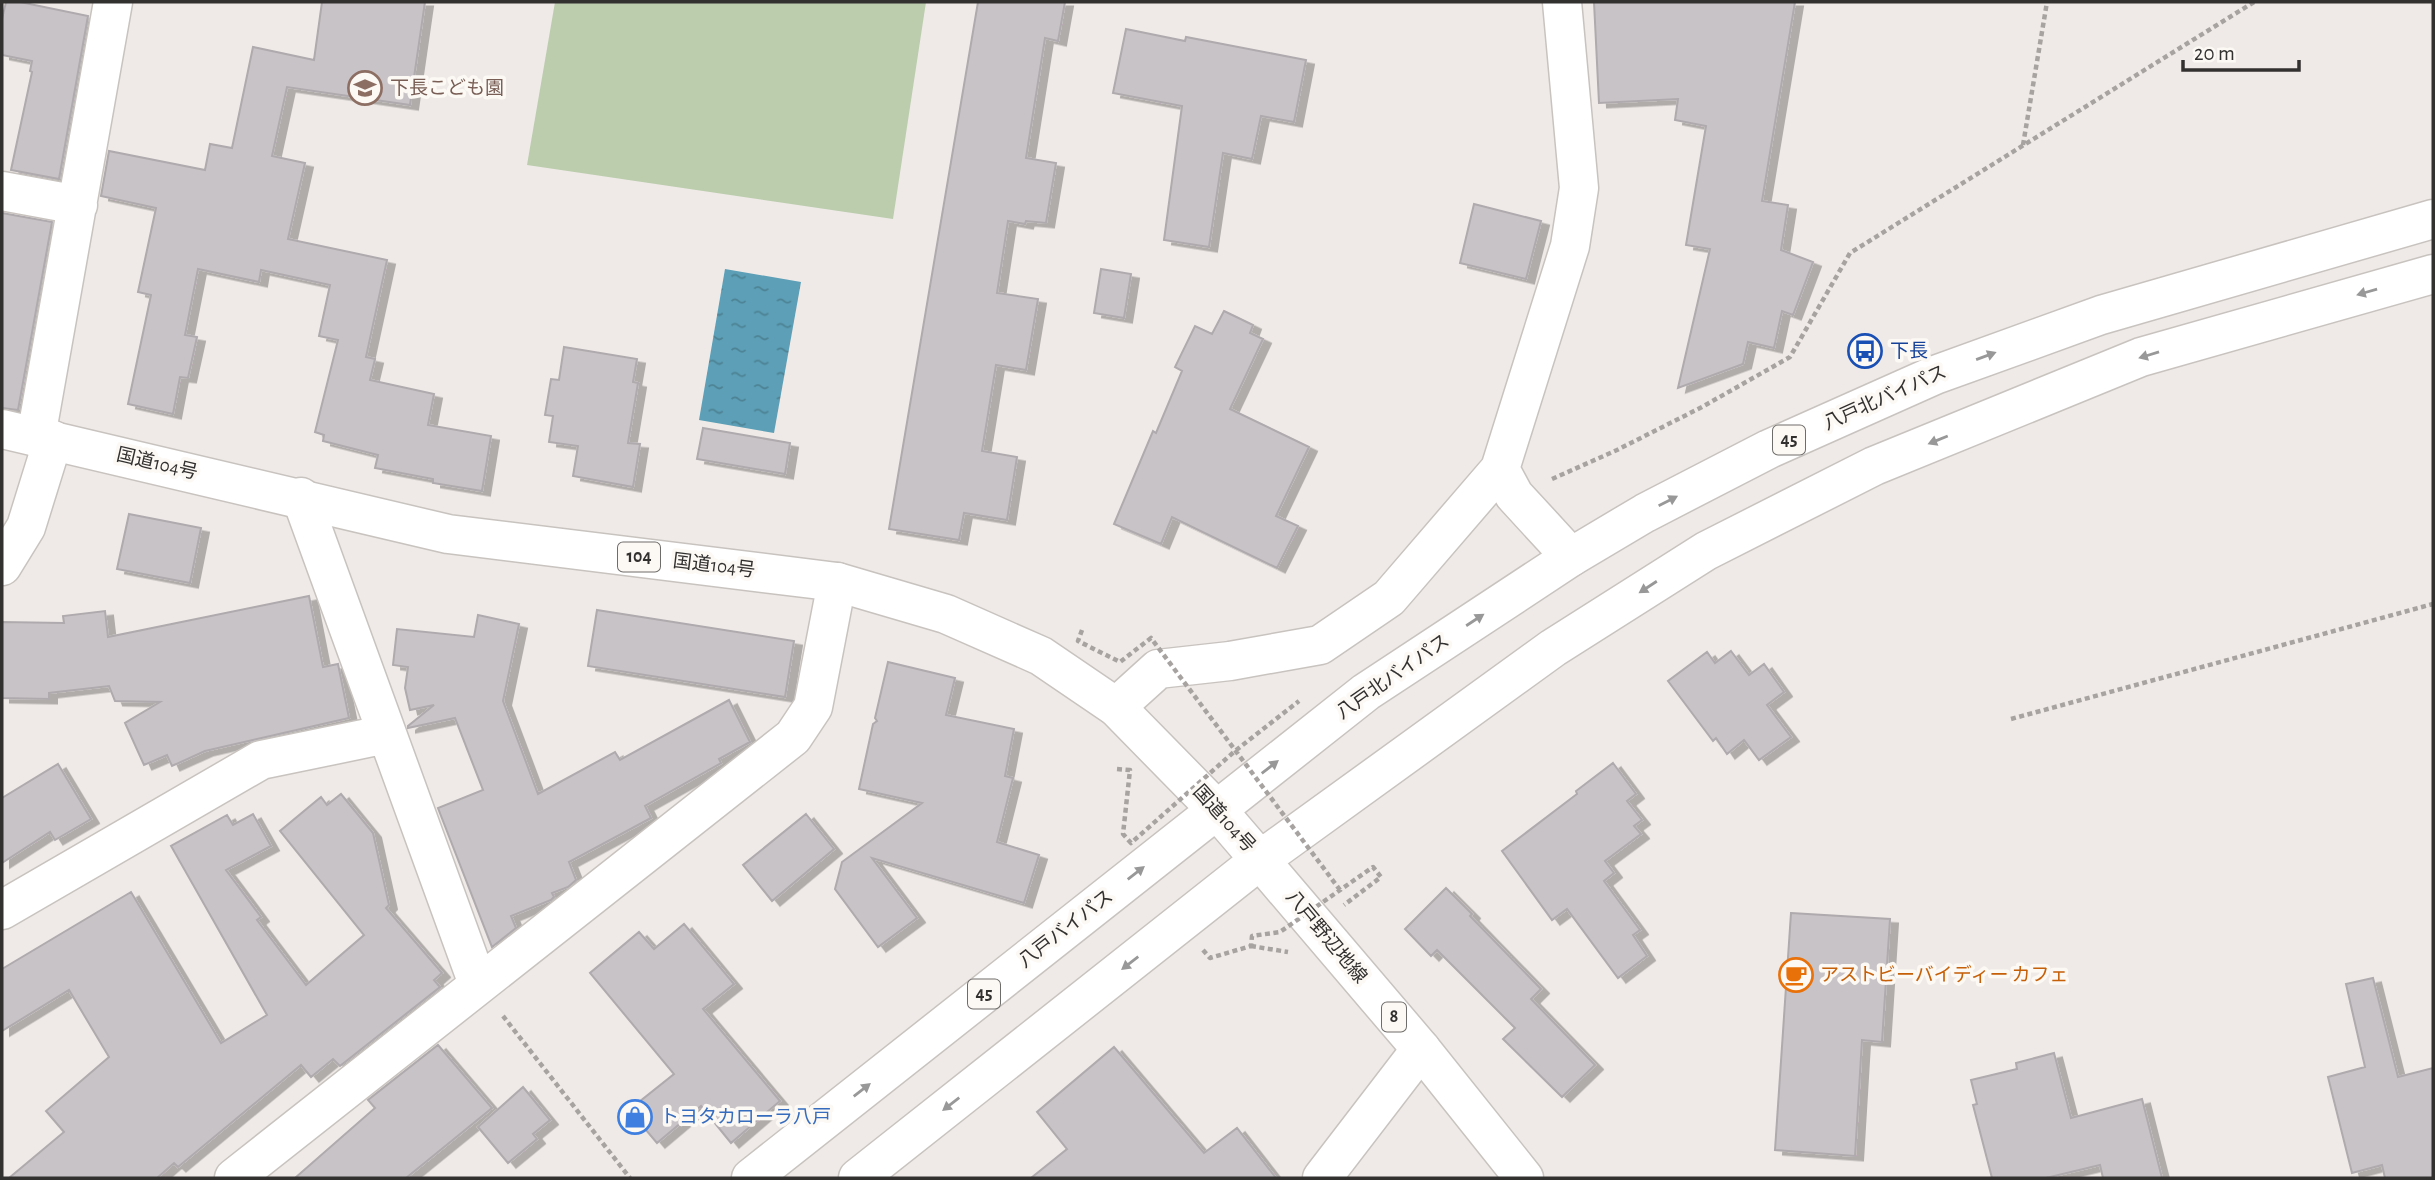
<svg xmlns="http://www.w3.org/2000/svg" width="2435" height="1180" font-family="'Alegreya Sans','Noto Sans JP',sans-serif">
	<defs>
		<pattern id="water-ripples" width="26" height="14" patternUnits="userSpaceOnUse" patternTransform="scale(1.75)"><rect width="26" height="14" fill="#5c9fb6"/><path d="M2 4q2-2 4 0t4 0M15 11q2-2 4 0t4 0" fill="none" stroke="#4d8294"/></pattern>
		<filter id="shadow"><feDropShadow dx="8" dy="4.5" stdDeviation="0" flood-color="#0004"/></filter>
	</defs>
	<rect width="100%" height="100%" fill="#efeae7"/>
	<path fill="#bccdae" d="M555,2H926L893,219L527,165Z"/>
	<path fill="url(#water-ripples)" d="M725,269L801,282L774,433L699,420Z"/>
	<path fill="#c8c3c6" stroke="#afaaad" stroke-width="2" filter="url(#shadow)" d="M6,2H20L88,16L59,179L11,170L32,72L30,71L32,61L2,55V19Z
		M322,2H425L410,105L287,87L272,156L305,163L288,239L387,260L366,357L375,359L370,380L434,394L428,425L491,436L482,491L433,483V479L375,468L378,455L323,441L324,435L315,432L338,340L319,336L330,285L261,270L259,282L198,269L185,335L197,337L188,378L180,377L173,414L128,404L151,295L138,292L156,208L101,196L109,151L205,170L210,144L232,148L253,47L314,60Z
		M978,2H1065L1058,41L1045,38L1026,158L1056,163L1046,223L1026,221L1025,224L1008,221L997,293L1038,299L1026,370L996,365L982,451L1017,457L1007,520L964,513L959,540L889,529Z
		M1594,2H1795L1762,201L1788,205L1781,250L1813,262L1793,315L1782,311L1774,348L1748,342L1743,364L1678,388L1710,249L1686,245L1706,126L1675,120L1678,99L1599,103Z
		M1126,29L1185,41L1186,37L1306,60L1294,122L1261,116L1252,159L1223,153L1209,247L1164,240L1182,106L1113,93Z
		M1474,204L1541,221L1526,279L1460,263Z
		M2,213L52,222L18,410L2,408Z
		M1101,269L1131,274L1124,318L1094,313Z
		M1224,311L1253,325L1250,333L1263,339L1230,409L1309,447L1276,516L1298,526L1277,568L1172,517L1161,544L1114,524L1153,431L1156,433L1182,371L1175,367L1195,326L1212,334Z
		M564,347L637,359L633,382L638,383L628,443L640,444L633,487L573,476L578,446L549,442L553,416L545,415L551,379L559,380Z
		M703,428L790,443L785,474L697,459Z
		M129,514L201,528L190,583L117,569Z
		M309,596L323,667L338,664L349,718L205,751L172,766L167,755L144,765L125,723L160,702L115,701L109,686L49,693V699L2,698V622L64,623L63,616L105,611L108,637Z
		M597,610L794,641L785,697L588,666Z
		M478,615L519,624L503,701L538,794L615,752L620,760L729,700L750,742L719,759L721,763L645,806L651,818L569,862L576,880L568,887L552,893L554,897L551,900L511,916L516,928L492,947L438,808L483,790L455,718L408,728V726L434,705L410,710L405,688L408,667L393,665L397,629L474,637Z
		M1731,651L1749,675L1764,664L1784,692L1767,705L1791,737L1759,760L1744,740L1727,754L1716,738L1713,741L1668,681L1707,652L1715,663Z
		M888,662L955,678L946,715L1014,729L1005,776L1013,778L997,842L1039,855L1024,903L872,858L917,918L878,947L835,889L842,862L922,803L859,789L873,724L877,721L875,718Z
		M1613,763L1636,794L1627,801L1642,820L1634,826L1641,834L1605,861L1614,873L1604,881L1640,930L1633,935L1647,956L1618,978L1567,909L1552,920L1502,851L1577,794L1576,791Z
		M58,764L91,819L55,840L50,832L2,863V798Z
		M341,794L373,833L389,905L386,908L442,973L434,980L440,987L340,1066L333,1059L311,1077L301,1065L178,1167L174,1163L157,1178H9L64,1132L46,1111L109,1057L69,990L2,1031V969L131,892L221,1043L267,1015L171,846L227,815L233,825L253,814L271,846L226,870L261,917L257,920L306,985L364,935L280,831L321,797L327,805Z
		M806,814L834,849L772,901L743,865Z
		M1446,888L1472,914L1470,916L1541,989L1531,999L1595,1065L1562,1097L1503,1039L1515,1028L1437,950L1431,956L1405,929Z
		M1791,913L1890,919L1882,1042L1862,1040L1855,1156L1775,1150Z
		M684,924L734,984L703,1009L780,1101L731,1143L701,1106L657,1143L629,1110L674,1074L590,973L639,932L654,949Z
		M2373,978L2398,1077L2433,1068V1178H2385L2382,1165L2352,1173L2328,1077L2365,1067L2346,984Z
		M438,1045L492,1108L406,1178H295L375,1108L368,1100Z
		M1114,1047L1204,1153L1237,1128L1276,1178H1031L1067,1149L1037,1112Z
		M2054,1053L2071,1118L2142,1099L2162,1178H2103L2100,1165L2046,1178H1992L1973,1105L1977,1104L1971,1080L2017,1069L2016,1063Z
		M523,1087L550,1120L533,1134L537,1139L508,1163L478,1127Z"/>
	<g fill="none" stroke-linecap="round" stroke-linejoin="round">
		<g stroke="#c8c3bf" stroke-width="41">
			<path id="minor" d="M1562,2L1579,188L1570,246L1500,469L1514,495L1571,557
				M2,191L78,205
				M36,437L113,2
				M301,497L478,984
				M2,566L26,527L53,440
				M1116,707L1158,669L1230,661L1320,645L1389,598L1500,469
				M2,910L261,760L387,734
				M234,1178L793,737L813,707L837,582
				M1322,1178L1421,1049"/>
		</g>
		<g stroke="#c8c3bf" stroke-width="41">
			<path id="major" d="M1260,860L1421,1049L1524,1178"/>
		</g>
		<g stroke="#c8c3bf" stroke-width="41">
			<path id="highway" d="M2,429L448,534L837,582L946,614L1041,656L1116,707L1217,810L1260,860
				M751,1178L1366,692L1571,557L1645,513L1769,449L1935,375L2101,315L2433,219
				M858,1178L1260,860L1553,648L1706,551L1874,466L2141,357L2433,274"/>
		</g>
		<path stroke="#a7a3a1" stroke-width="4.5" stroke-dasharray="5 3.5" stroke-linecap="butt" d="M2023,145L2047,2
			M1552,479L1617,450L1702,407L1790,357L1850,253L2254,2
			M2011,719L2433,604
			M1251,946L1288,952
			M503,1016L630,1178"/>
		<use href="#minor" stroke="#fff" stroke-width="38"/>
		<use href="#major" stroke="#fff" stroke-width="38"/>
		<use href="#highway" stroke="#fff" stroke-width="38"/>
		<path stroke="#a7a3a1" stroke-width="4.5" stroke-dasharray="5 3.5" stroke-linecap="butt" d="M1082,630L1078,641L1120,662L1151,638L1340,890
			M1117,769L1130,770L1123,834L1131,843L1235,751L1299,701
			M1203,950L1210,958L1251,946L1252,936L1280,932L1373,867L1381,877L1344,905"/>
	</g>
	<defs><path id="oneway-solid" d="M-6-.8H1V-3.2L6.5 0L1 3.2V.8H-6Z" transform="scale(1.75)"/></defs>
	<g fill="#999898">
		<use href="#oneway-solid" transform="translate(2367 292) rotate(164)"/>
		<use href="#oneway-solid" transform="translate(2149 355) rotate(163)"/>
		<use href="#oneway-solid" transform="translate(1986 356) rotate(-20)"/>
		<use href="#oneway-solid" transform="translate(1938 440) rotate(158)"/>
		<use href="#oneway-solid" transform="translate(1668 501) rotate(-27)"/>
		<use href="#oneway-solid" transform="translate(1648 587) rotate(147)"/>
		<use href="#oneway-solid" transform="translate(1475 620) rotate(-33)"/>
		<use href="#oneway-solid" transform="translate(1270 767) rotate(-38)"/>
		<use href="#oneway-solid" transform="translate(1136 873) rotate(-38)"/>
		<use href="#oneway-solid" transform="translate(1130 963) rotate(142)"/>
		<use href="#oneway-solid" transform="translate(862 1090) rotate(-38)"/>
		<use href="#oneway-solid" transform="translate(951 1104) rotate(142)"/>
	</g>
	<defs>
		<g id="school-ring" transform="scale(1.75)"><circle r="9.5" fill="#fcf8f4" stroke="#8d6e63" stroke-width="1.5"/><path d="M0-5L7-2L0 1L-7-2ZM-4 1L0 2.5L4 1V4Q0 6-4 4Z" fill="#8d6e63"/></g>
		<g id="bus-ring" transform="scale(1.75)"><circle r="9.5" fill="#fcf8f4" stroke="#1a4fb4" stroke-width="1.5"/><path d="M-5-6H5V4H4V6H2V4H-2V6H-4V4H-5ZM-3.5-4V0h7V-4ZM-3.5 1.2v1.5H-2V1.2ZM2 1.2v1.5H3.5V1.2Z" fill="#1a4fb4"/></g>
		<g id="cafe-ring" transform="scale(1.75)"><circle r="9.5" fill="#fcf8f4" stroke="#e8710a" stroke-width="1.5"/><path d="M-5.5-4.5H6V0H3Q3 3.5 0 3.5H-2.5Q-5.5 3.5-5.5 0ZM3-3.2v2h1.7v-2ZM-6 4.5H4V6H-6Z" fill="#e8710a"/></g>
		<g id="shop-ring" transform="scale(1.75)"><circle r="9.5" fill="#fcf8f4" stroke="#3f7fe0" stroke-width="1.5"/><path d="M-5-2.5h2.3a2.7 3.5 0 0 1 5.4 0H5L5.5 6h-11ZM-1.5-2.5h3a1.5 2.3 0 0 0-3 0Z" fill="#3f7fe0"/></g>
	</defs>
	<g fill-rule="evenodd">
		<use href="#school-ring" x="365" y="88"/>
		<use href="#bus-ring" x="1865" y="351"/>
		<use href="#cafe-ring" x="1796" y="975"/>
		<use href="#shop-ring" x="635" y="1117"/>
	</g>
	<g text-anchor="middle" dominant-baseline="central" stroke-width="7" stroke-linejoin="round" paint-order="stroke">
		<g fill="#fcf8f4" stroke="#6f6d6b" stroke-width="2">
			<rect x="1773" y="425.5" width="32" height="29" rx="5"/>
			<rect x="618" y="542.5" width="42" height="29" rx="5"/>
			<rect x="968" y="979.5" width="32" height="29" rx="5"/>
			<rect x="1382" y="1002.5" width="24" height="29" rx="5"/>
		</g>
		<g font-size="18" font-weight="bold" fill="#333130">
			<text x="1789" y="440">45</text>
			<text x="639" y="557">104</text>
			<text x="984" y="994">45</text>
			<text x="1394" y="1017">8</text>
		</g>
		<g font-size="19" fill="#785e54" stroke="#fcf8f4" text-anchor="start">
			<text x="390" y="88">下長こども園</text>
		</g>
		<g font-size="19" fill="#164399" stroke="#fcf8f4" text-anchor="start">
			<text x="1890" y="351">下長</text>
		</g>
		<g font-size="19" fill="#333130" stroke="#fcf8f4">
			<text transform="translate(1885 398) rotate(-24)">八戸北バイパス</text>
			<text transform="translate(157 464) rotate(13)">国道104号</text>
			<text transform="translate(714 566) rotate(7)">国道104号</text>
			<text transform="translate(1393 677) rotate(-35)">八戸北バイパス</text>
			<text transform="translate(1224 819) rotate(48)">国道104号</text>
			<text transform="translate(1066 929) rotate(-38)">八戸バイパス</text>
			<text transform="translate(1326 937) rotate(50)">八戸野辺地線</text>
		</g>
		<g font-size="19" fill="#c56008" stroke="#fcf8f4" text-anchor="start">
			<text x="1820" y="975">アストビーバイディー カフェ</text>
		</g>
		<g font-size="19" fill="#366cbe" stroke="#fcf8f4" text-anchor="start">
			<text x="660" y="1117">トヨタカローラ八戸</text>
		</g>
	</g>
	<rect width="2435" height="1180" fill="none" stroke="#333130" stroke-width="7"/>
	<path d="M2183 60v10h116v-10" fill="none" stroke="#333130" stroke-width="3.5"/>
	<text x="2194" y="60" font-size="21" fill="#333130" stroke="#fcf8f4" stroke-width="5" paint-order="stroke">20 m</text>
</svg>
